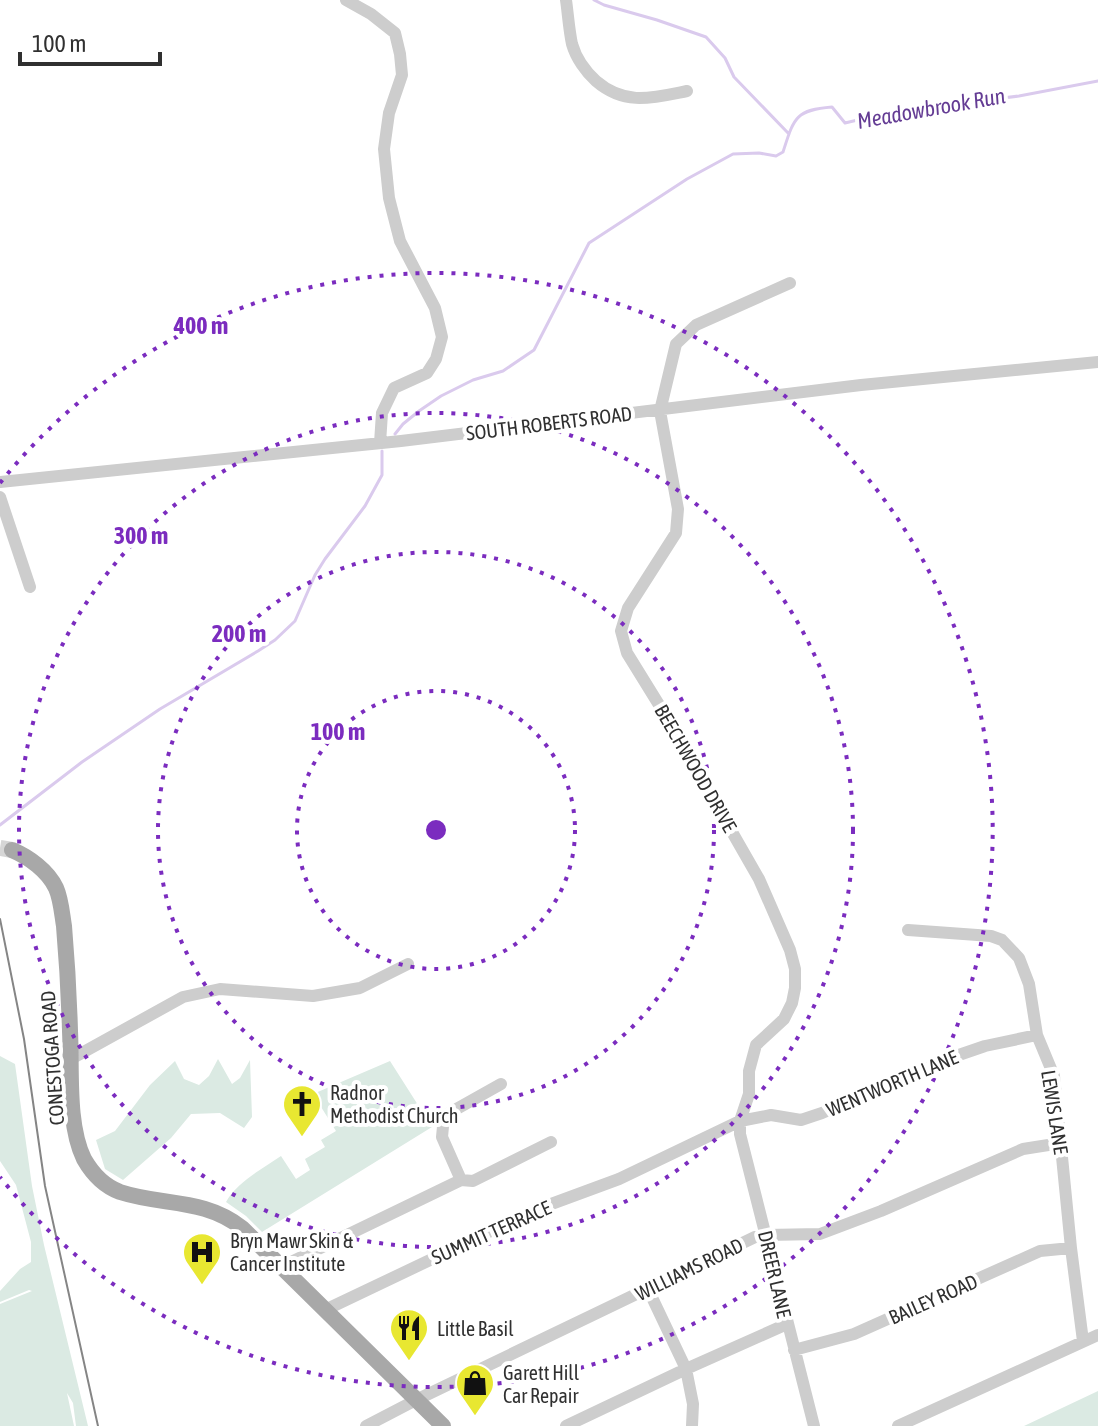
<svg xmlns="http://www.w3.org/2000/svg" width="1098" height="1426" font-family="'Asap Condensed',sans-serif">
	<rect width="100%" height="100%" fill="#fff"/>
	<path fill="#dbeae3" d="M0,1056L15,1064L32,1186L44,1245L88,1426H76L73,1403L67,1393L74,1426H0V1304L32,1291L29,1290L0,1302V1291L20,1269L31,1262V1242L16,1185L0,1161Z
		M218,1059L232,1084L240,1078L250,1060L252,1117L244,1128L220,1113L191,1114L171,1138L123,1180L105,1169L96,1140L115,1131L150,1085L175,1061L184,1079L199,1085L209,1076Z
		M390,1061L432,1127L262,1232L246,1216L226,1202C237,1182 262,1169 281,1156L296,1179L310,1170L305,1159L325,1147L321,1140L336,1131L313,1094Z
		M1098,1391V1426H1024Z"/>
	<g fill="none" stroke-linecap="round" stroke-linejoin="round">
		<path stroke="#dacaed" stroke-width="3" d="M594,0L604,5L657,20L706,37L725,58L734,77L789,134
			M395,434L403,424L419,411L441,396L473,380L503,371L534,350L589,243L687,179L733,154L759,153L776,156L783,152C794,118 795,110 832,107L845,123L891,112L1019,96L1098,81
			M0,825L82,762L160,709L258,651L275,640L295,621L315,575L325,559L365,506L382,475V451"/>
		<path stroke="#d6d6d6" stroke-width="16" stroke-dasharray="16 8" stroke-linecap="butt" d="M0,848L12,850"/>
		<path stroke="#cdcdcd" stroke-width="12" d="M346,0L371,14L395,33L400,54L402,75L389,113L384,149L389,198L400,241L435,308L442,337L436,359L427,373L394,388L382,413L380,443
			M566,0C568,14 569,30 572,44C576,58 586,72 596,81C625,106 652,98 687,91
			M790,283L696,325L676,344L660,411L678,509L676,533L628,608L621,631L627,653L661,708L759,879L790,950L795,969V988L792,1003L784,1019L756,1045L749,1071V1094L740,1121V1134L814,1426
			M0,482L401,441L861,385L1098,362
			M0,497L30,587
			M908,930L991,936L1002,940L1019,958L1029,984L1037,1035L1054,1076L1071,1248L1083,1341
			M71,1059L183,997L220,989L313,996L360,988L408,964
			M461,1180L473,1181L551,1142
			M281,1267L461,1180L442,1137L444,1116L501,1084
			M648,1289L686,1369L693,1404L692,1426
			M325,1310L535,1210L619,1179L740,1121L771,1115L801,1120L822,1113L953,1057L985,1046L1037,1035
			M794,1350L854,1334L1040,1251L1071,1248
			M366,1426L416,1400L755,1237L766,1235L820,1234L881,1211L1023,1149L1061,1143
			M566,1426L686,1369L787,1324
			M898,1426L1098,1335"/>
		<path stroke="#a8a8a8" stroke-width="16" d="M12,850C29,857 48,871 56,888C61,899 62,914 64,926C67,961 69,996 70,1031C72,1070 67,1124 84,1159C92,1173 104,1186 120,1192C163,1206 204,1198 242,1228L443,1426"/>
		<path stroke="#858585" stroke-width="2" d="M0,919L24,1039L45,1186L98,1426"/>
	</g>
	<g fill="none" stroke="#7b2cbf" stroke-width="4" stroke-dasharray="4 8">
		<circle cx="436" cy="830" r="139"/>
		<circle cx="436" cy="830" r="278"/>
		<circle cx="436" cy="830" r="417"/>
		<path d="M0 483A557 557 0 1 1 0 1177"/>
	</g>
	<defs>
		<g id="church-pin" transform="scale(2)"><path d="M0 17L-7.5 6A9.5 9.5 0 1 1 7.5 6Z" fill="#e8e731" stroke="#fff"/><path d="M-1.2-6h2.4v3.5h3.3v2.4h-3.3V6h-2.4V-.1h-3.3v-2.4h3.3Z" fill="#111"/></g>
		<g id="hospital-pin" transform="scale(2)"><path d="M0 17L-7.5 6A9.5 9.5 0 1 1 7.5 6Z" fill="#e8e731" stroke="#fff"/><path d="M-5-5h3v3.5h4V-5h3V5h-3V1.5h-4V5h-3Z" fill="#111"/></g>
		<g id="restaurant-pin" transform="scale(2)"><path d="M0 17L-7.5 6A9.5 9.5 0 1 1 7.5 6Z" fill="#e8e731" stroke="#fff"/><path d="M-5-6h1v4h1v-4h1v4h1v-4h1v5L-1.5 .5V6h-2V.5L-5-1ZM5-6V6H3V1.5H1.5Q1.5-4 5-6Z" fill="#111"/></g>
		<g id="shop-pin" transform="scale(2)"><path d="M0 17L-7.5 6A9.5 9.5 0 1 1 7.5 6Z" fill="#e8e731" stroke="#fff"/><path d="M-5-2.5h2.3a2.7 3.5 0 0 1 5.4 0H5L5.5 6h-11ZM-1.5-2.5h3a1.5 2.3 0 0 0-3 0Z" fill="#111"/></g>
	</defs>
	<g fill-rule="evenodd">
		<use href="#church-pin" x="302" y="1104"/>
		<use href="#hospital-pin" x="202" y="1252"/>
		<use href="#restaurant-pin" x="409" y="1328"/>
		<use href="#shop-pin" x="475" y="1383"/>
	</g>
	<g text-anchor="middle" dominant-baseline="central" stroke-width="8" stroke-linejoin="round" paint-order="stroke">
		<g font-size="20" fill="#303030" stroke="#fff">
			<text transform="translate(549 423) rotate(-7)">SOUTH ROBERTS ROAD</text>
			<text transform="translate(696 768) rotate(60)">BEECHWOOD DRIVE</text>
			<text transform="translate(52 1058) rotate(-94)">CONESTOGA ROAD</text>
			<text transform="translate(892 1083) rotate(-23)">WENTWORTH LANE</text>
			<text transform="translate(1055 1112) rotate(81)">LEWIS LANE</text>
			<text transform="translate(491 1232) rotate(-24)">SUMMIT TERRACE</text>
			<text transform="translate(689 1269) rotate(-26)">WILLIAMS ROAD</text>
			<text transform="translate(775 1274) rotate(77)">DREER LANE</text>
			<text transform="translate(933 1299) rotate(-24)">BAILEY ROAD</text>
		</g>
		<g font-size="20" fill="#303030" stroke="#fff" text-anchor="start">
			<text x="330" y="1092">Radnor<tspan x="330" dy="23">Methodist Church</tspan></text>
			<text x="230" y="1240">Bryn Mawr Skin &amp;<tspan x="230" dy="23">Cancer Institute</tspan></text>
			<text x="437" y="1328">Little Basil</text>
			<text x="503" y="1372">Garett Hill<tspan x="503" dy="23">Car Repair</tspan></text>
		</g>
		<g font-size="22" font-style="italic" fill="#643c94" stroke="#fff">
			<text transform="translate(931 108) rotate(-10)">Meadowbrook Run</text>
		</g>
	</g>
	<circle cx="436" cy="830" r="12" fill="#7b2cbf" stroke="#fff" stroke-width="4"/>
	<g font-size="24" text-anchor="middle" font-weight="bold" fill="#7b2cbf" stroke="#fff" stroke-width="8" stroke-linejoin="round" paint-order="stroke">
		<text x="201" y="334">400 m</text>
		<text x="141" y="544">300 m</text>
		<text x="239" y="642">200 m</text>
		<text x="338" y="740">100 m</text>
	</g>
	<path d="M20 52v12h140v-12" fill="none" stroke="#303030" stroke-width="4"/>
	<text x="32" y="52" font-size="24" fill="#303030" stroke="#ffffff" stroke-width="6" paint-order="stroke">100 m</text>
</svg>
